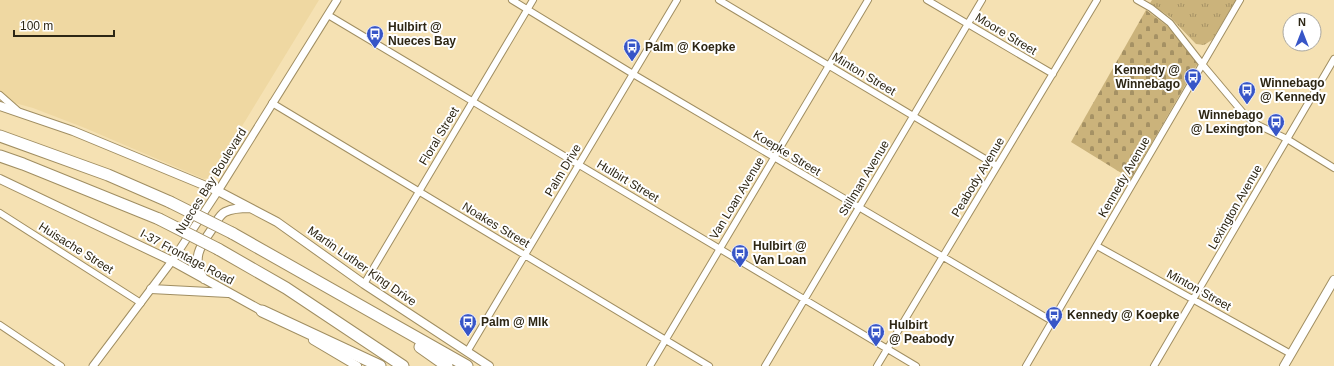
<svg xmlns="http://www.w3.org/2000/svg" width="1334" height="366" font-family="Helvetica,sans-serif">
	<defs>
		<pattern id="cemetery-stones" width="16" height="16" patternUnits="userSpaceOnUse"><rect width="16" height="16" fill="#cbb37b"/><path d="M2 7V4a2 2 0 0 1 4 0v3zM10 15v-3a2 2 0 0 1 4 0v3z" fill="#a59164"/></pattern>
		<pattern id="park-tufts" width="24" height="20" patternUnits="userSpaceOnUse"><rect width="24" height="20" fill="#cbb37b"/><path d="M3 7l-1-3M5 7V3M7 7l1-3M15 17l-1-3M17 17v-4M19 17l1-3" fill="none" stroke="#a59164"/></pattern>
	</defs>
	<rect width="100%" height="100%" fill="#f5e1b3"/>
	<path fill="#efd8a2" d="M0,0H319L211,177L204,179L85,128L33,108L0,99Z"/>
	<path fill="url(#cemetery-stones)" d="M1146,10L1175,32L1198,63L1131,179L1071,142Z"/>
	<path fill="url(#park-tufts)" d="M1152,0H1236L1212,40L1204,45L1196,44L1170,17L1150,3Z"/>
	<g fill="none" stroke-linecap="round" stroke-linejoin="round">
		<g stroke="#a08e62" stroke-width="8">
			<path id="minor" d="M512,0L633,74L1052,321
				M719,0L997,166
				M927,0L1053,74
				M1137,0L1151,8L1170,23L1202,64L1244,114L1258,125L1287,139L1334,168
				M328,15L916,366
				M0,95L17,110
				M272,103L709,366
				M0,213L141,303
				M1097,246L1291,354
				M364,284L533,0
				M0,325L61,366
				M467,352L677,0
				M650,366L868,0
				M765,366L982,0
				M877,366L1097,0
				M1026,366L1240,0
				M1154,366L1334,59"/>
		</g>
		<g stroke="#a08e62" stroke-width="9">
			<path id="tertiary" d="M93,366L172,261L218,191L337,0"/>
		</g>
		<g stroke="#a08e62" stroke-width="10">
			<path id="secondary" d="M0,106L73,131L218,191L277,222L364,284L489,366
				M0,179L172,261L266,313
				M204,279C191,259 200,246 212,229C216,223 219,215 225,212C233,208 241,208 250,208
				M151,289L228,293
				M313,340L357,366
				M1284,366L1334,280"/>
		</g>
		<g stroke="#a08e62" stroke-width="13">
			<path id="motorway" d="M0,136L108,175L170,202
				M0,156L23,164L159,219
				M232,233L467,366
				M218,249L286,288L403,366
				M262,311L380,366
				M420,347L447,366"/>
		</g>
		<use href="#minor" stroke="#fff" stroke-width="6"/>
		<use href="#tertiary" stroke="#fff" stroke-width="7"/>
		<use href="#secondary" stroke="#fff" stroke-width="8"/>
		<use href="#motorway" stroke="#fff" stroke-width="11"/>
		<g stroke="#a08e62" stroke-width="13" stroke-linecap="butt">
			<path id="motorway-bridge" d="M170,202L232,233
				M159,219L218,249"/>
		</g>
		<use href="#motorway-bridge" stroke="#fff" stroke-width="11"/>
	</g>
	<defs>
		<g id="bus-pin" transform="scale(0.9)"><path d="M0 17L-7.5 6A9.5 9.5 0 1 1 7.5 6Z" fill="#3755c7" stroke="#fff"/><path d="M-5-6H5V4H4V6H2V4H-2V6H-4V4H-5ZM-3.5-4V0h7V-4ZM-3.5 1.2v1.5H-2V1.2ZM2 1.2v1.5H3.5V1.2Z" fill="#fff"/></g>
	</defs>
	<g fill-rule="evenodd">
		<use href="#bus-pin" x="375" y="34"/>
		<use href="#bus-pin" x="632" y="47"/>
		<use href="#bus-pin" x="1193" y="77"/>
		<use href="#bus-pin" x="1247" y="90"/>
		<use href="#bus-pin" x="1276" y="122"/>
		<use href="#bus-pin" x="740" y="253"/>
		<use href="#bus-pin" x="1054" y="315"/>
		<use href="#bus-pin" x="468" y="322"/>
		<use href="#bus-pin" x="876" y="332"/>
	</g>
	<g text-anchor="middle" dominant-baseline="central" stroke-width="4" stroke-linejoin="round" paint-order="stroke">
		<g font-size="12" font-weight="bold" fill="#2d2614" stroke="#fff" text-anchor="start">
			<text x="388" y="27">Hulbirt @<tspan x="388" dy="14">Nueces Bay</tspan></text>
			<text x="645" y="47">Palm @ Koepke</text>
			<text x="1180" y="70" text-anchor="end">Kennedy @<tspan x="1180" dy="14">Winnebago</tspan></text>
			<text x="1260" y="83">Winnebago<tspan x="1260" dy="14">@ Kennedy</tspan></text>
			<text x="1263" y="115" text-anchor="end">Winnebago<tspan x="1263" dy="14">@ Lexington</tspan></text>
			<text x="753" y="246">Hulbirt @<tspan x="753" dy="14">Van Loan</tspan></text>
			<text x="1067" y="315">Kennedy @ Koepke</text>
			<text x="481" y="322">Palm @ Mlk</text>
			<text x="889" y="325">Hulbirt<tspan x="889" dy="14">@ Peabody</tspan></text>
		</g>
		<g font-size="12" fill="#2d2614" stroke="#fff">
			<text transform="translate(1006 34) rotate(31)">Moore Street</text>
			<text transform="translate(864 74) rotate(31)">Minton Street</text>
			<text transform="translate(439 136) rotate(-59)">Floral Street</text>
			<text transform="translate(787 153) rotate(31)">Koepke Street</text>
			<text transform="translate(563 170) rotate(-59)">Palm Drive</text>
			<text transform="translate(978 177) rotate(-59)">Peabody Avenue</text>
			<text transform="translate(1124 177) rotate(-60)">Kennedy Avenue</text>
			<text transform="translate(864 178) rotate(-59)">Stillman Avenue</text>
			<text transform="translate(211 181) rotate(-58)">Nueces Bay Boulevard</text>
			<text transform="translate(628 181) rotate(31)">Hulbirt Street</text>
			<text transform="translate(737 198) rotate(-59)">Van Loan Avenue</text>
			<text transform="translate(1235 207) rotate(-60)">Lexington Avenue</text>
			<text transform="translate(496 225) rotate(31)">Noakes Street</text>
			<text transform="translate(76 248) rotate(32)">Huisache Street</text>
			<text transform="translate(187 257) rotate(28)">I-37 Frontage Road</text>
			<text transform="translate(362 266) rotate(35)">Martin Luther King Drive</text>
			<text transform="translate(1199 290) rotate(29)">Minton Street</text>
		</g>
	</g>
	<g transform="translate(1302 32)"><circle r="19" fill="#ffffff" stroke="#aba8a1"/>
	<path d="M0-3L7 15L0 10L-7 15Z" fill="#3755c7"/>
	<text y="-6" font-size="11" font-weight="bold" text-anchor="middle" fill="#2d2614">N</text>
	</g>
	<path d="M14 30v6h100v-6" fill="none" stroke="#2d2614" stroke-width="2"/>
	<text x="20" y="30" font-size="12" fill="#2d2614" stroke="#ffffff" stroke-width="3" paint-order="stroke">100 m</text>
</svg>
